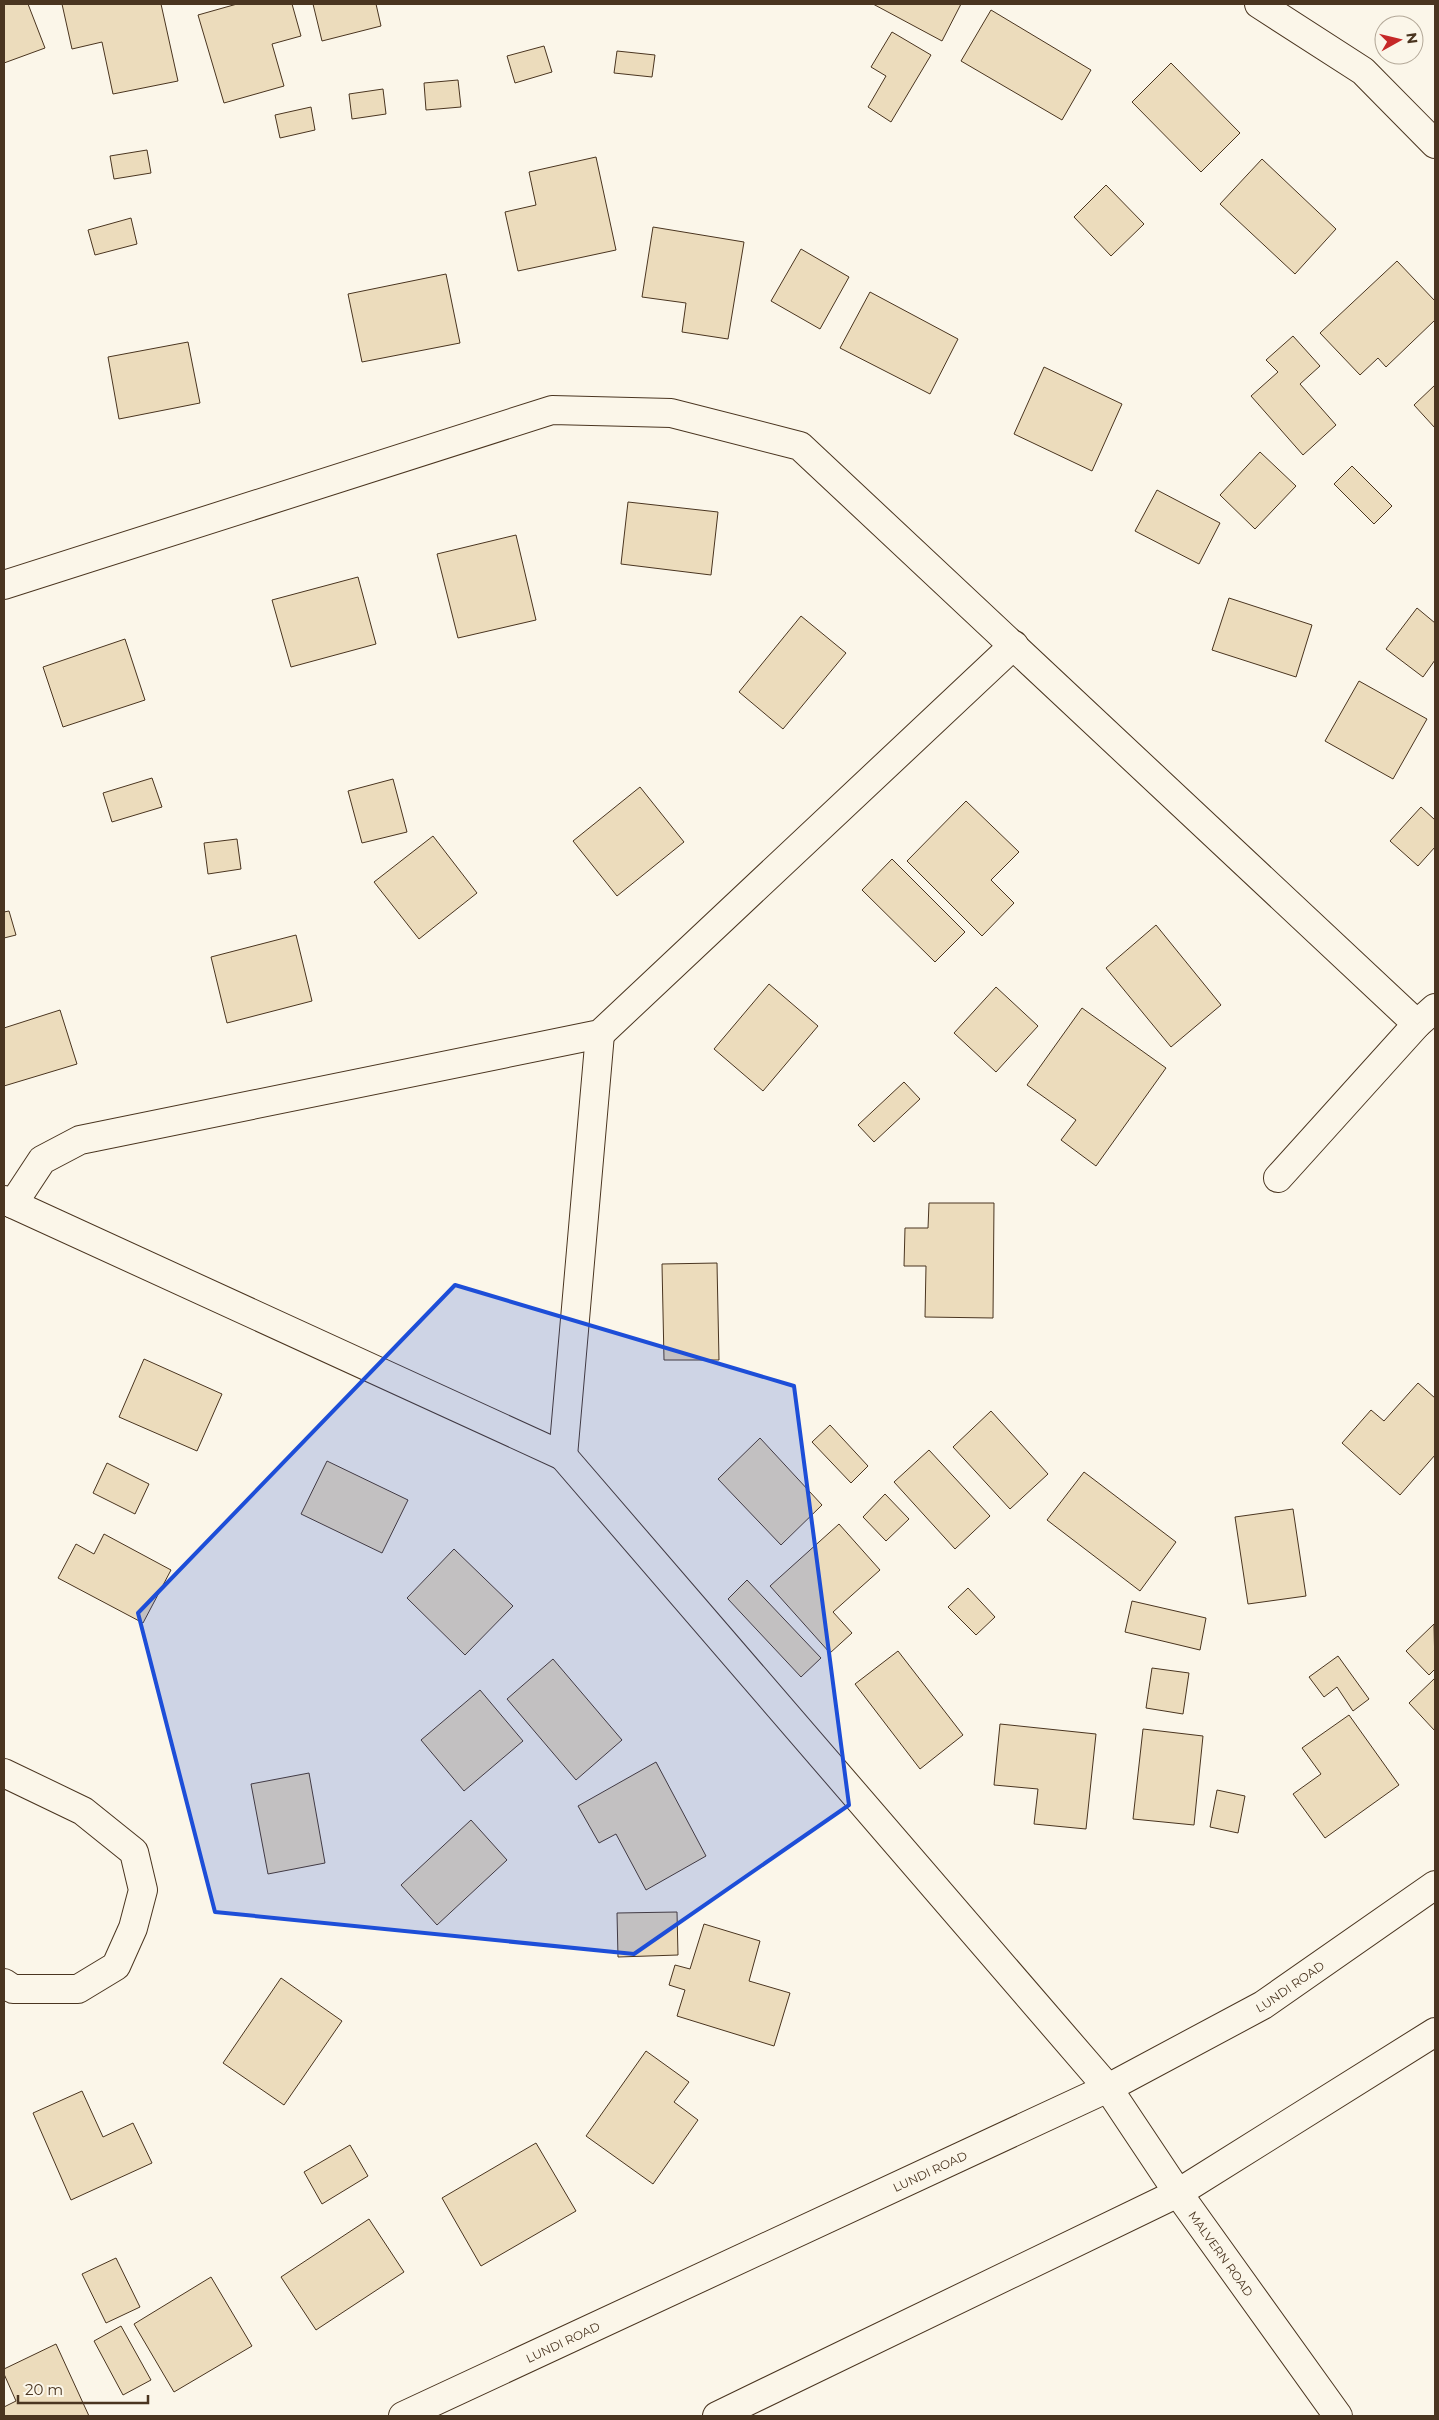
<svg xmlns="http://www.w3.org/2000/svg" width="1439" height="2420" font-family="Montserrat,sans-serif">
	<rect width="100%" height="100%" fill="#fbf6e9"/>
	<path fill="#ecdcbc" stroke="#4a3520" d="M4,4H28L45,48L4,63Z
		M62,4H161L178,81L113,94L102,42L72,49Z
		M237,4H292L301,36L272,44L284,86L224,103L198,15Z
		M313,4H376L381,26L322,41Z
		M873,4H961L942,41Z
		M991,10L1091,70L1062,120L961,61Z
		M892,32L931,55L891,122L868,107L886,76L871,67Z
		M544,46L552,72L515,83L507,56Z
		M617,51L655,55L652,77L614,73Z
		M1171,63L1240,133L1201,172L1132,102Z
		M458,80L461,107L426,110L424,83Z
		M383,89L386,114L352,119L349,94Z
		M311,107L315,130L280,138L275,115Z
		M147,150L151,173L114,179L110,156Z
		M596,157L616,250L518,271L505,212L536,205L529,172Z
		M1262,159L1336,229L1295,274L1220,204Z
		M1106,185L1144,224L1111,256L1074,217Z
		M131,218L137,244L95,255L88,230Z
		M653,227L744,242L728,339L682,332L686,303L642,297Z
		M801,249L849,277L820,329L771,301Z
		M1397,261L1435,301V320L1386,367L1378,358L1360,375L1320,333Z
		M446,274L460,343L362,362L348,294Z
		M870,292L958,339L930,394L840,348Z
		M1293,336L1320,366L1300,384L1336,425L1303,455L1251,396L1278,372L1266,360Z
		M188,342L200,403L119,419L108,357Z
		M1044,367L1122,404L1092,471L1014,434Z
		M1435,385V428L1414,405Z
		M1260,452L1296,486L1255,529L1220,495Z
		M1352,466L1392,506L1374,524L1334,484Z
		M1157,490L1220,523L1199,564L1135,531Z
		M628,502L718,512L711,575L621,564Z
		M516,535L536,620L458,638L437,554Z
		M358,577L376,644L291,667L272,600Z
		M1229,598L1312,625L1296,677L1212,650Z
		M1417,608L1435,623V660L1423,677L1386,649Z
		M801,616L846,653L783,729L739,692Z
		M125,639L145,700L63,727L43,667Z
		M1359,681L1427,719L1393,779L1325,741Z
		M152,778L162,807L112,822L103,793Z
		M393,779L407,832L362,843L348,791Z
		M640,787L684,842L617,896L573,841Z
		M966,801L1019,852L991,880L1014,903L982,936L907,861Z
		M1421,807L1435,820V847L1418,866L1390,841Z
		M433,836L477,893L419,939L374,882Z
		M237,839L241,869L208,874L204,843Z
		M892,859L965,932L935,962L862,890Z
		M9,911L16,935L4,938V912Z
		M1156,925L1221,1005L1171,1047L1106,968Z
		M296,935L312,1001L227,1023L211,957Z
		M769,984L818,1026L763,1091L714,1049Z
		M996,987L1038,1026L996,1072L954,1033Z
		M1082,1008L1166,1068L1096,1166L1061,1140L1076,1120L1027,1085Z
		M60,1010L77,1064L4,1086V1028Z
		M904,1082L920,1099L874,1142L858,1125Z
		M929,1203H994L993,1318L925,1317L926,1266H904L905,1228H928Z
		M717,1263L719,1360H664L662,1264Z
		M144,1359L222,1394L197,1451L119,1417Z
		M1418,1383L1435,1398V1455L1400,1495L1342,1443L1371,1410L1384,1421Z
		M991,1411L1048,1474L1010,1509L953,1447Z
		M830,1425L868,1466L851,1483L812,1442Z
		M760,1438L822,1505L781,1545L718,1479Z
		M929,1450L990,1516L955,1549L894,1482Z
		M327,1461L408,1500L382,1553L301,1514Z
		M107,1463L149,1484L135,1514L93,1493Z
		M1084,1472L1176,1542L1140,1591L1047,1520Z
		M885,1494L909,1519L886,1541L863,1517Z
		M1293,1509L1306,1596L1248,1604L1235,1517Z
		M839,1524L880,1570L833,1612L852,1633L830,1653L770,1586Z
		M104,1534L171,1570L143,1623L58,1578L76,1544L94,1554Z
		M454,1549L513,1606L465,1655L407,1598Z
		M747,1580L821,1658L801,1677L728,1599Z
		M968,1588L995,1617L976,1635L948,1607Z
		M1132,1601L1206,1618L1200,1650L1125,1632Z
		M1434,1624L1435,1669L1429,1675L1406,1651Z
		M898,1651L963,1735L920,1769L855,1684Z
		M1338,1656L1369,1699L1353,1711L1337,1687L1324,1697L1309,1677Z
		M553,1659L622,1740L576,1780L507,1699Z
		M1152,1668L1189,1673L1183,1714L1146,1708Z
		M1435,1678V1731L1409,1703Z
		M480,1690L523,1741L464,1791L421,1740Z
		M1349,1715L1399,1785L1325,1838L1293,1794L1321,1774L1302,1748Z
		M1000,1724L1096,1734L1086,1829L1034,1824L1038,1789L994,1785Z
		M1143,1729L1203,1736L1194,1825L1133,1819Z
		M656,1762L706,1856L646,1890L616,1834L599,1843L578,1806Z
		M309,1773L325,1863L268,1874L251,1784Z
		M1217,1790L1245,1796L1238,1833L1210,1827Z
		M471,1820L507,1860L437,1925L401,1885Z
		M677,1912L678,1955L618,1957L617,1913Z
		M704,1924L760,1941L749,1981L790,1993L774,2046L677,2016L685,1990L669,1985L675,1965L690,1969Z
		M281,1978L342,2021L284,2105L223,2063Z
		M646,2051L689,2082L674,2102L698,2120L653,2184L586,2136Z
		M82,2091L103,2137L133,2123L152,2163L71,2200L33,2113Z
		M536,2143L576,2211L481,2266L442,2198Z
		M350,2145L368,2176L322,2204L304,2172Z
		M369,2219L404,2272L316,2330L281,2277Z
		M116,2258L140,2307L106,2323L82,2274Z
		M211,2277L252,2346L174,2392L134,2324Z
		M121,2326L151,2380L123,2395L94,2341Z
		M56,2344L89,2416H4V2407L16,2401L4,2374V2369Z"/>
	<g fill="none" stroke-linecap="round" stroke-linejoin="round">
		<g stroke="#4a3520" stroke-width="30">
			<g id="minor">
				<path d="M1259,4L1363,71L1435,144"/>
				<path d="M4,585L552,410L671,413L800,446L1417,1024L1435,1008"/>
				<path d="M1278,1178L1417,1024"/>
				<path d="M4,1200L13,1204L42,1160L80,1140L600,1034L1014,645"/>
				<path d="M13,1204L563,1456L600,1034"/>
				<path id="s1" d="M563,1456L1108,2088L1178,2193L1338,2416"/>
				<path d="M4,1773L83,1811L134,1852L143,1890L133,1928L116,1966L78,1989H13L4,1983"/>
				<path id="s2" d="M403,2416L1108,2088L1263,2005L1435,1885"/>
				<path d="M717,2416L1178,2193L1435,2032"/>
			</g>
		</g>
		<use href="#minor" stroke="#fbf6e9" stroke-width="28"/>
	</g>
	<path fill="#1d4ed8" fill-opacity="0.2" stroke="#1d4ed8" stroke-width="4" stroke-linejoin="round" d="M455,1285L794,1386L849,1805L634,1954L215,1912L138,1613Z"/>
	<g text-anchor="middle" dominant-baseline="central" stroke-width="4" stroke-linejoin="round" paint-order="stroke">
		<g font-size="12" fill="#4a3520" stroke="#fbf6e9">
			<text stroke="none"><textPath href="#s2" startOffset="986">LUNDI ROAD</textPath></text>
			<text stroke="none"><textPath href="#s2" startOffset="581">LUNDI ROAD</textPath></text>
			<text stroke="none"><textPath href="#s1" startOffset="1035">MALVERN ROAD</textPath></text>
			<text stroke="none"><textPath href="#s2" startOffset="176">LUNDI ROAD</textPath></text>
		</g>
	</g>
	<rect width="1439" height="2420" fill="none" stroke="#4a3520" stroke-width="10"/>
	<g transform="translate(1399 40) rotate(82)"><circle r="24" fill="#fbf6e9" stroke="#b4a999"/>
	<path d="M0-4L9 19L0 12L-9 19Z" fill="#c62828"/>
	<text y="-8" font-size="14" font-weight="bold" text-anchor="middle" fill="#4a3520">N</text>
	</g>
	<path d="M18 2395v8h130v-8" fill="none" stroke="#4a3520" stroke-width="2.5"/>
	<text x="25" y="2395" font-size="15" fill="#4a3520" stroke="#fbf6e9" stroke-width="4" paint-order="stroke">20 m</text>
</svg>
